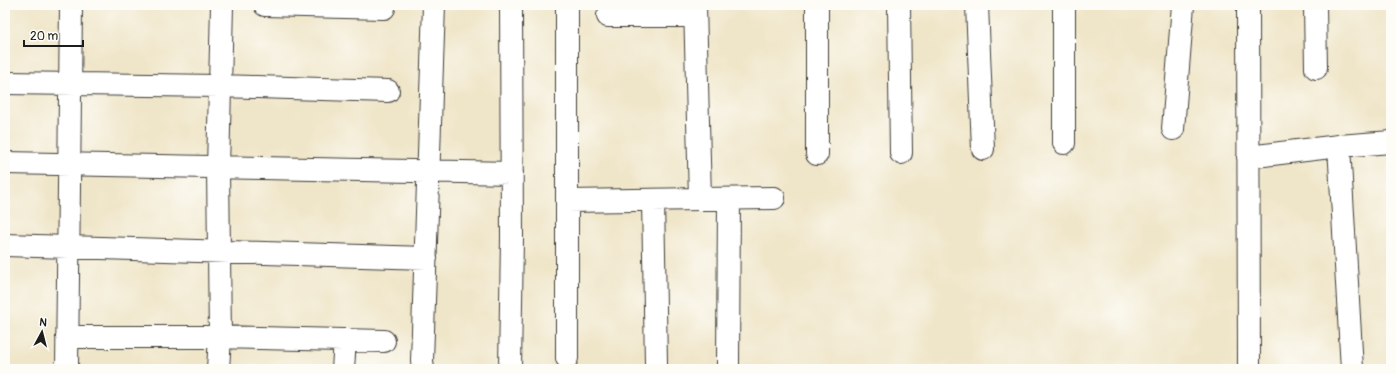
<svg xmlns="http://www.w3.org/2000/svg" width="1396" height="374" font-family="Pangolin,sans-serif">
	<rect width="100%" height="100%" fill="#fdfcf7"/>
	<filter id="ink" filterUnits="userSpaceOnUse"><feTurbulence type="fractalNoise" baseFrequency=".025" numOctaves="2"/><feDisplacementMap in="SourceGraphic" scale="8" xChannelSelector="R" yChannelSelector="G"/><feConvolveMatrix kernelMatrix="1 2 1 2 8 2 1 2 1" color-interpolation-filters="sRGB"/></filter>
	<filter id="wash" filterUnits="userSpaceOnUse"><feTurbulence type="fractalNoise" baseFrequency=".012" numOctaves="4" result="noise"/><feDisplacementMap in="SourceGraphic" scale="16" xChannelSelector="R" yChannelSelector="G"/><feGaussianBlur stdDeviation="0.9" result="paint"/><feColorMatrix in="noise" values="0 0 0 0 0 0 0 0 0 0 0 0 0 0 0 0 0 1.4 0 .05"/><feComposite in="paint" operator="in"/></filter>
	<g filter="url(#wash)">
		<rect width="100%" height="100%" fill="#efe5c8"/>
	</g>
	<g filter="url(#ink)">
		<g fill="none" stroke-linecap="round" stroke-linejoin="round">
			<g stroke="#3c3a36" stroke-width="24">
				<path id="minor" d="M265,5L384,8
					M695,5L700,199
					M899,5L901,153
					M977,5L983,149
					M1064,5V143
					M1248,5L1249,369
					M1315,5L1316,68
					M608,16H695
					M5,83L220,86L388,91
					M1173,129L1183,5
					M1339,146L1352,369
					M817,154V5
					M1248,157L1339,146L1391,142
					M5,163L512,173
					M653,200L656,363
					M567,201L774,198
					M5,245L426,258
					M67,337H220L384,341
					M567,358V5
					M728,365L729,199
					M67,369L71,5
					M218,369L220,337L218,169L222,5
					M343,369L345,340
					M423,369L422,361L434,5
					M510,369L512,238L511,5"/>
			</g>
			<use href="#minor" stroke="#fff" stroke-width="22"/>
		</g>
	</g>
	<rect width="1396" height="374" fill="none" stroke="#fdfcf7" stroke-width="20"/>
	<g transform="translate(42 332) rotate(7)" stroke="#fdfcf7" stroke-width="3" paint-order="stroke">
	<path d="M0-3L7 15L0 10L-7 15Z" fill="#1c1c1c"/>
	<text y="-6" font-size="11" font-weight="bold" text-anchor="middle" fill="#1c1c1c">N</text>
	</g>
	<path d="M24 40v6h59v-6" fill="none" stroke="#1c1c1c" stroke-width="2"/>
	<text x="30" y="40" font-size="12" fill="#1c1c1c" stroke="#fdfcf7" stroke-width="3" paint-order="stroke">20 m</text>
</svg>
